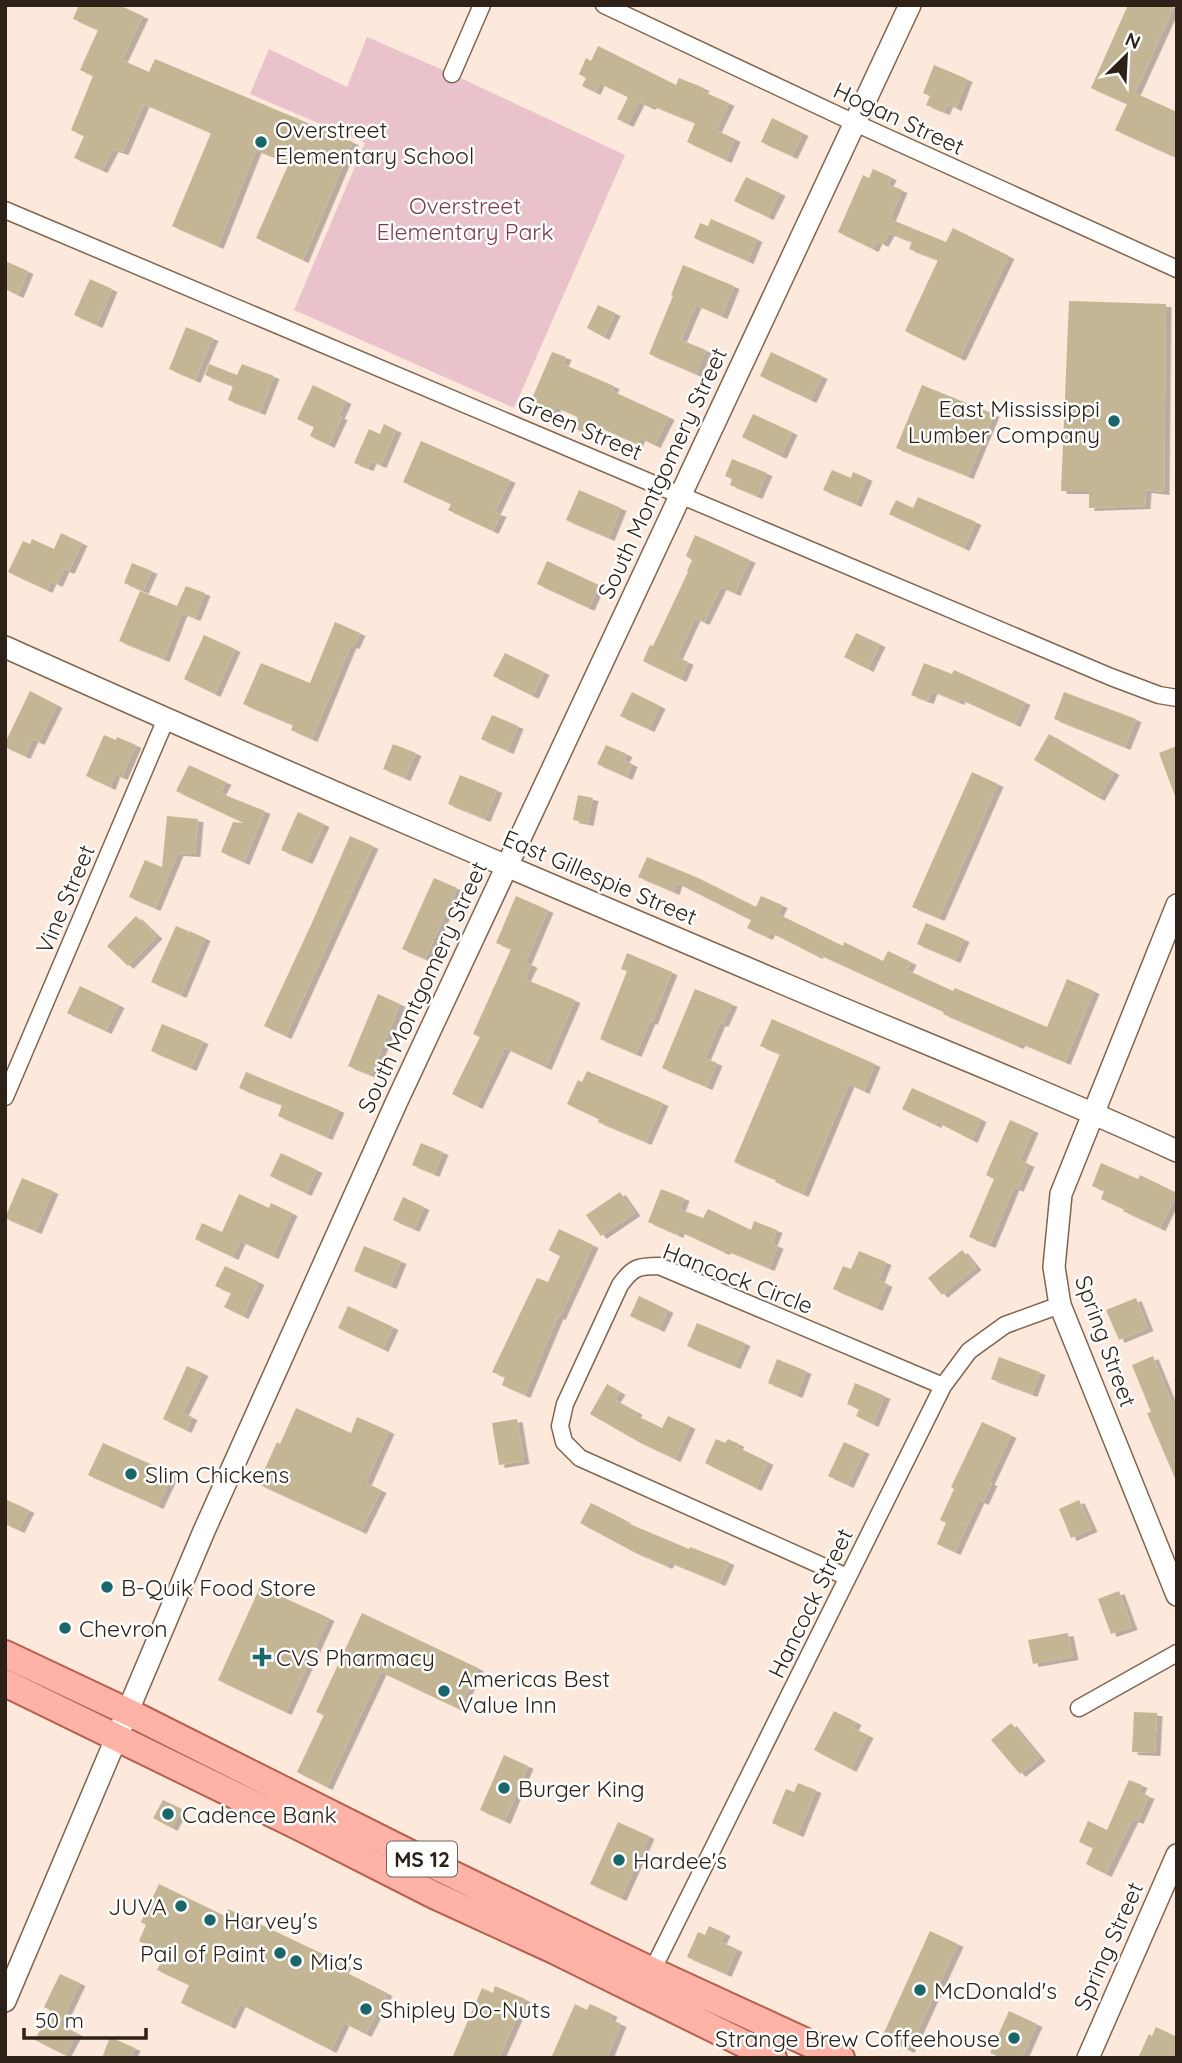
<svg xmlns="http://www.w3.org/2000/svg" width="1182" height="2063" font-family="Quicksand,sans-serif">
	<defs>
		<filter id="shadow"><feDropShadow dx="5.5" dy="3" stdDeviation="0" flood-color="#0004"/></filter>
	</defs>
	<rect width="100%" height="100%" fill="#fde9db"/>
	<path fill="#e9c2cb" d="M367,37L452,74L625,155L514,408L294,310L365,143L250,94L269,49L347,87Z"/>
	<path fill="#c4b694" filter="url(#shadow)" d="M79,5H119L143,16L122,60L149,72L155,59L353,142L303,260L256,238L289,163L256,150L218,246L172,226L211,133L144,104L123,152L113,149L102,170L74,158L84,136L71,130L93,76L80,70L98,30L73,19Z
		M1128,5H1175L1135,93L1177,112V158L1115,130L1127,104L1091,88Z
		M598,46L676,85L679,78L704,88L702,91L729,103L716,130L735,139L726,160L687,142L695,123L651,105L650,107L639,102L628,124L617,119L628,97L599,83L595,92L582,86L586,78L579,74L586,58L591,61Z
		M934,65L967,79L956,108L948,104L944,112L926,105L930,96L923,93Z
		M772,118L803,133L792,156L761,142Z
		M873,169L891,177L888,184L902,190L890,219L946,242L953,228L1009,256L960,358L905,331L938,260L909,249L912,242L889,233L883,244L877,241L873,249L838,232L863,175L869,178Z
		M746,177L780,193L768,217L734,201Z
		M711,219L757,239L748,261L694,238L700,223L708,226Z
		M5,261L28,271L18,295L5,289Z
		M683,265L734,286L722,316L696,305L681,340L706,350L696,374L649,354L673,296L671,295Z
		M90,279L112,289L97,325L74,315Z
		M1069,301L1166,304L1164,492L1146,490L1145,506L1089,508V491H1061Z
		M598,305L615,313L604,337L587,328Z
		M186,327L213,338L195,380L169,369Z
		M552,352L566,357L563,364L572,368L614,386L612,391L669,417L655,445L640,438L637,444L597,426L592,436L574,428L578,417L556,407L553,413L530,403Z
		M771,352L822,376L811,400L760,376Z
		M209,364L237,375L242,364L274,376L260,412L228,400L233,386L205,375Z
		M313,385L346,401L339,416L342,417L329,445L310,436L314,427L297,419Z
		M922,385L994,414L968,476L896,448Z
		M753,414L792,432L781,456L742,437Z
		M384,424L396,430L381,465L371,461L368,468L354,463L369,429L380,434Z
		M421,441L510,480L495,512L501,514L493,531L448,510L451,504L403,482Z
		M732,459L767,473L757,496L730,485L732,479L725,476Z
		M832,470L851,478L853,472L867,478L856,504L823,490Z
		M579,490L621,508L609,538L566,520Z
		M918,497L976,522L964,548L889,514L896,500L913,508Z
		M61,533L82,543L69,571L64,569L57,584L51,581L47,590L8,572L23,541L30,544L32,539L54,549Z
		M695,535L750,560L735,593L721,587L704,622L695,618L677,657L688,662L681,679L643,661L650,645L653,646L688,572L687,571L692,560L686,556Z
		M547,561L599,585L589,608L537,584Z
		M132,563L152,571L143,591L124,583Z
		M186,586L205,593L195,618L182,613L164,659L119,641L140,591L177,606Z
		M335,622L360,633L354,646L351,645L312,739L291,730L293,725L243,704L261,663L310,683Z
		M856,633L880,644L868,669L844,657Z
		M204,635L235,649L215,694L184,679Z
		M505,653L544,672L533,696L493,676Z
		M924,663L952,674L954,670L1025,702L1015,724L960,699L959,702L932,691L928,701L911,695Z
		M30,691L57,705L39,742L33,739L25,756L5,747V743Z
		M632,692L660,706L649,729L620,716Z
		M1064,692L1136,719L1125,747L1054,719Z
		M492,715L518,726L508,751L481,739Z
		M1049,734L1114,772L1099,798L1034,760Z
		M104,735L116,740L117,737L136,745L122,777L115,774L110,787L86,776Z
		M393,744L416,753L405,778L383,769Z
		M606,745L627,754L624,760L632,764L627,777L597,764Z
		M1177,746V795L1175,796L1159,753Z
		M189,765L226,782L220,793L265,811L244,862L221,852L233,822L244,823L176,791Z
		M972,772L998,784L939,918L912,907Z
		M460,775L497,790L485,819L448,804Z
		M578,795L593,798L588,823L573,820Z
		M298,812L324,824L307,861L281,850Z
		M167,816L198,819L195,854L178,853L155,908L129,897L145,860L162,867Z
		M350,836L373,846L286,1036L264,1026L311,925Z
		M647,857L696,877L756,907L761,896L782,905L778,914L843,946L844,942L883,961L888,951L911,962L907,970L953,991L955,988L1047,1027L1067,979L1094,991L1065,1062L1020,1043L1018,1046L943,1014L944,1012L818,954L817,956L770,932L767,937L747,928L751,920L677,883L674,892L638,877Z
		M434,878L457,888L425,959L402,949Z
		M516,896L548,910L526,962L532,965L525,979L575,1000L546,1067L505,1048L477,1106L452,1094L480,1037L473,1034L511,949L496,943Z
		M136,916L157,936L128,966L107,946Z
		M926,923L964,939L955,960L917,944Z
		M176,926L188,931L187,937L189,931L205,938L181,995L151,982Z
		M627,953L672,972L652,1022L650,1021L636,1054L600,1039L627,971L621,969Z
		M80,986L119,1005L106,1031L67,1013Z
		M695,989L732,1004L723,1024L720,1023L705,1058L717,1063L707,1087L662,1068Z
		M378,994L400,1004L371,1075L348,1066Z
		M772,1019L875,1064L864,1091L849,1084L803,1194L775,1182L776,1180L734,1162L780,1054L760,1046Z
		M162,1024L203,1041L191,1068L151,1051Z
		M587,1071L663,1103L646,1142L598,1122L599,1119L567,1104L578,1080L582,1082Z
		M246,1072L339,1110L327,1137L278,1116L282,1105L239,1088Z
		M912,1088L981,1119L972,1140L937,1122L936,1125L902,1109Z
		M1010,1120L1033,1130L1020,1160L1029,1164L1018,1189L1014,1187L990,1245L969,1237L994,1179L986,1175Z
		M421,1143L443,1152L434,1174L412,1165Z
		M281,1153L317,1170L306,1193L270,1176Z
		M1101,1163L1138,1179L1140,1175L1177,1193L1160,1228L1123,1211L1124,1209L1101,1199L1104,1191L1092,1186Z
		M22,1178L53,1191L36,1231L5,1218Z
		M661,1189L684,1198L680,1209L703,1218L708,1209L751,1230L754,1221L777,1230L772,1243L778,1246L769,1268L725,1250L724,1252L679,1231L678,1235L648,1222Z
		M620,1192L635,1213L601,1236L586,1215Z
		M239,1194L269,1208L271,1203L292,1213L273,1256L240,1241L233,1257L195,1239L202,1223L222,1232Z
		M403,1197L424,1207L414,1229L393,1220Z
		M559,1229L593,1245L560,1317L558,1316L525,1395L502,1385L505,1377L492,1372L537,1278L548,1282L560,1256L549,1250Z
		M364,1246L401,1261L391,1286L354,1271Z
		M962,1250L976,1267L942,1295L928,1278Z
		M859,1251L886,1262L879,1280L887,1284L877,1308L833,1289L843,1266L851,1269Z
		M225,1266L259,1282L243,1316L224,1307L231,1293L215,1286Z
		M639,1296L668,1310L659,1329L630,1316Z
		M1136,1298L1148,1328L1119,1340L1106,1310Z
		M348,1306L393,1327L383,1349L338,1328Z
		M697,1323L745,1343L735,1366L687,1346Z
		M1153,1356L1172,1403L1177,1401V1483L1147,1413L1151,1412L1132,1365Z
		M999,1357L1040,1372L1032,1394L991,1379Z
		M777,1359L806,1371L797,1395L768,1383Z
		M187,1366L203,1373L183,1413L192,1417L186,1430L163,1419Z
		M855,1383L885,1396L873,1424L856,1416L859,1409L847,1404Z
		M607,1384L620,1392L615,1400L637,1412L635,1415L662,1428L668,1416L690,1426L675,1459L639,1442L590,1414Z
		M296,1408L351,1433L357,1417L389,1431L366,1483L381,1490L361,1531L258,1484L277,1442L280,1444Z
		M517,1419L524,1461L499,1465L492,1423Z
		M982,1422L1011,1435L989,1482L992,1483L983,1502L979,1500L955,1552L937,1544L946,1523L940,1520L954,1489L951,1487Z
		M716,1439L725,1443L728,1439L739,1444L737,1447L768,1462L756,1488L705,1463Z
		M844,1442L864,1451L848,1485L828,1476Z
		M103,1443L173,1474L158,1506L88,1475Z
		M5,1499L29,1510L19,1530L5,1524Z
		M1079,1500L1092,1529L1071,1538L1059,1509Z
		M591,1503L625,1520V1522L689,1549L690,1547L729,1562L720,1583L669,1562L667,1566L634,1552L580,1523Z
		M260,1587L329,1618L286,1712L218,1680Z
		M1119,1591L1132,1627L1111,1634L1098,1599Z
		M362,1613L478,1668L459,1709L381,1672L327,1787L297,1772L324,1715L316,1712Z
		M1068,1633L1073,1657L1033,1664L1028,1640Z
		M834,1711L856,1722L853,1728L868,1735L851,1769L814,1750Z
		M1134,1712L1157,1713L1155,1753L1132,1752Z
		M1011,1723L1040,1758L1020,1774L991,1740Z
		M504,1755L528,1766L505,1821L480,1810Z
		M1129,1780L1142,1785L1139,1792L1149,1796L1138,1821L1133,1819L1106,1874L1086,1864L1093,1848L1079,1842L1088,1821L1107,1830Z
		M798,1783L816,1790L798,1834L772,1823L786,1789L794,1792Z
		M163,1800L182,1809L172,1828L153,1818Z
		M618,1822L649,1836L621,1898L590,1884Z
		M159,1884L225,1916L228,1909L346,1965L343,1971L387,1993L366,2034L344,2023L331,2050L240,2004L230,2026L181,2003L189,1985L157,1970L165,1954L139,1941L146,1925L141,1922Z
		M709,1926L725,1933L721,1942L737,1949L726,1974L687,1957L698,1932L705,1935Z
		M930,1931L958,1944L909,2050L882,2037Z
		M60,1974L80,1983L60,2025L77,2033L65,2055L35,2040L50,2010L44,2007Z
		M495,1986L525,1999L499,2058H452L482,1988L493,1993Z
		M575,2004L587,2010L590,2004L612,2014L610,2019L621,2024L607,2058H551Z
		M1009,2011L1037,2024L1022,2058H1002L990,2053Z
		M1156,2027L1177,2037V2052L1174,2058H1138L1149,2034L1152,2036Z
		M110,2037L135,2048L131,2058H102Z"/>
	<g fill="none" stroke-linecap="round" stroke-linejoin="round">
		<g stroke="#81654f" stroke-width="19">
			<path id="minor" d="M604,5L842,117L1177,269
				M452,74L482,5
				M5,210L1111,677L1159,695L1177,698
				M5,1097L166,719
				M847,1577L580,1458L564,1442L560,1426L565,1404L620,1285C633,1267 638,1266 659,1266L943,1386
				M1079,1708L1177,1653
				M652,1971L943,1386L969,1351L1005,1325L1060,1305"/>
		</g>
		<g stroke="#81654f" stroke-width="24">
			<path id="tertiary" d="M5,647C263,763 522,873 782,983C913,1039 1047,1091 1177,1151
				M1177,905L1061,1194L1054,1267L1060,1305L1177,1595
				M5,2001L204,1531L397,1101L910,5
				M1088,2058L1177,1855"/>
		</g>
		<g stroke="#b65f4e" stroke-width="30">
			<path id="primary" d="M5,1654L128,1712L421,1859L652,1971L841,2058
				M5,1683L302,1828L434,1895L554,1950L773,2058"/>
		</g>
		<use href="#minor" stroke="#fff" stroke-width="16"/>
		<use href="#tertiary" stroke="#fff" stroke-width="21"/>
		<use href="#primary" stroke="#ffb3a6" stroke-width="26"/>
	</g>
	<g fill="#19676a" stroke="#fff" stroke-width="2.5">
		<circle cx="261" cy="142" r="7"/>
		<circle cx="1114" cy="421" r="7"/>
		<circle cx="131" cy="1474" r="7"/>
		<circle cx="107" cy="1587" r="7"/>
		<circle cx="65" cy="1628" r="7"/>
		<path d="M258.5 1646.5h7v7h7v7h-7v7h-7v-7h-7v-7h7z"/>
		<circle cx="444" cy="1691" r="7"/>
		<circle cx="504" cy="1788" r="7"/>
		<circle cx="168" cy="1814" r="7"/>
		<circle cx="619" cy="1860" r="7"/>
		<circle cx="181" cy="1906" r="7"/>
		<circle cx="210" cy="1920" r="7"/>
		<circle cx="280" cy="1953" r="7"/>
		<circle cx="296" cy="1961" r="7"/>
		<circle cx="920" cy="1990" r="7"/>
		<circle cx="366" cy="2009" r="7"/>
		<circle cx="1014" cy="2038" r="7"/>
	</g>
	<g text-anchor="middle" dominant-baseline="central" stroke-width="5" stroke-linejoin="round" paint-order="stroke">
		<rect fill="#fff" stroke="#6c645d" stroke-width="2" x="387" y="1841.5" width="70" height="35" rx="5"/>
		<g font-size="21" font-weight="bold" fill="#2d2118">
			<text x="422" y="1859">MS 12</text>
		</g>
		<g font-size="23" fill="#2d2118" stroke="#fff">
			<text transform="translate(899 118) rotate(25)">Hogan Street</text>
			<text transform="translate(580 427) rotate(23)">Green Street</text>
			<text transform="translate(662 473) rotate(-65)">South Montgomery Street</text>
			<text transform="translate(600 877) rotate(23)">East Gillespie Street</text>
			<text transform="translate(65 899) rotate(-67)">Vine Street</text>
			<text transform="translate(422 987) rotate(-65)">South Montgomery Street</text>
			<text transform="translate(738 1278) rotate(21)">Hancock Circle</text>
			<text transform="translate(1106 1341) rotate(70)">Spring Street</text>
			<text transform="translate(810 1603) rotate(-64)">Hancock Street</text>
			<text transform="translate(1108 1946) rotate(-66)">Spring Street</text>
		</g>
		<g font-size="23" fill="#2d2118" stroke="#fff" text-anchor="start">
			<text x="275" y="129">Overstreet<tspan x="275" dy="26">Elementary School</tspan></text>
			<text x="1100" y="408" text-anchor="end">East Mississippi<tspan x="1100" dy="26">Lumber Company</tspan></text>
			<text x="145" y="1474">Slim Chickens</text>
			<text x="121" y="1587">B-Quik Food Store</text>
			<text x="79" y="1628">Chevron</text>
			<text x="276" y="1657">CVS Pharmacy</text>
			<text x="458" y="1678">Americas Best<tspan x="458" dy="26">Value Inn</tspan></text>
			<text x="518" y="1788">Burger King</text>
			<text x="182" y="1814">Cadence Bank</text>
			<text x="633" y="1860">Hardee's</text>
			<text x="167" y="1906" text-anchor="end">JUVA</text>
			<text x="224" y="1920">Harvey's</text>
			<text x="266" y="1953" text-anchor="end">Pail of Paint</text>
			<text x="310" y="1961">Mia's</text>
			<text x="934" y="1990">McDonald's</text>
			<text x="380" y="2009">Shipley Do-Nuts</text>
			<text x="1000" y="2038" text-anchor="end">Strange Brew Coffeehouse</text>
		</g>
		<g font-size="23" fill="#7c3b4e" stroke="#fff">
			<text x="465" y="205">Overstreet<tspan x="465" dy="26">Elementary Park</tspan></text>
		</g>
	</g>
	<rect width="1182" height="2063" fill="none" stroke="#2d2118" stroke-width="14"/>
	<g transform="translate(1126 56) rotate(24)" stroke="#ffffff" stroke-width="5" paint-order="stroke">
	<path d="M0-5L12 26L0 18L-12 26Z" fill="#2d2118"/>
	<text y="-10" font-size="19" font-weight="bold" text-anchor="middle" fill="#2d2118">N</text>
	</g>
	<path d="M24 2028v10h122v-10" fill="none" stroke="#2d2118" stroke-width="3.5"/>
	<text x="35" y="2028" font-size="21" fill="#2d2118" stroke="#ffffff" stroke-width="5" paint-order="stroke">50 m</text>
</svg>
